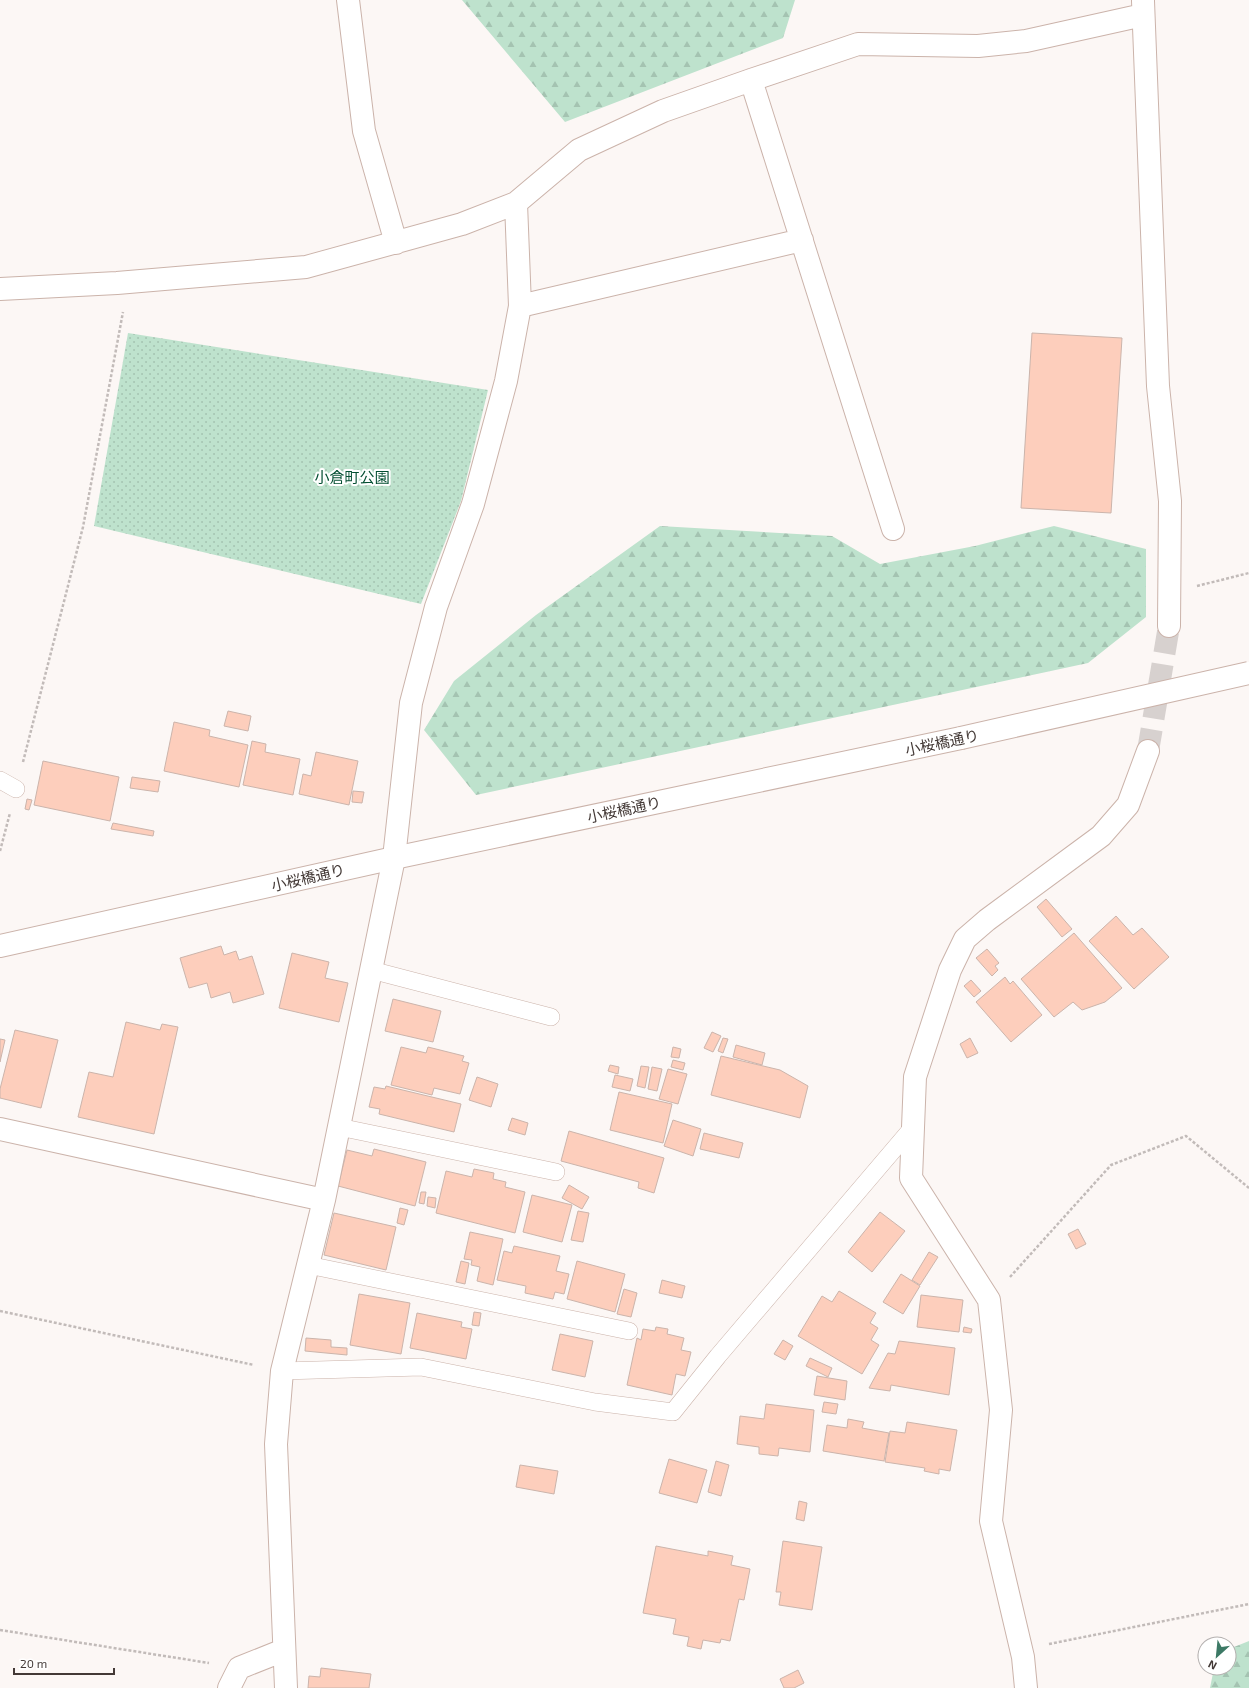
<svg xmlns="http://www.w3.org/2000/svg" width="1249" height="1688" font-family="'Exo 2','Noto Sans JP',sans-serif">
	<defs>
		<pattern id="forest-firs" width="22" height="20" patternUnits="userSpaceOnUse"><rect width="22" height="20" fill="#bee2cd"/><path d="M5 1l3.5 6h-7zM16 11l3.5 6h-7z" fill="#a4c3b1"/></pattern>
		<pattern id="park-dots" width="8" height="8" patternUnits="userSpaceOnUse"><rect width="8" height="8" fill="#bee2cd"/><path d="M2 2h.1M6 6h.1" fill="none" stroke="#a4c3b1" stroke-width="1.8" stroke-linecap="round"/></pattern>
	</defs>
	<rect width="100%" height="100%" fill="#fcf7f5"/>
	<path fill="url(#forest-firs)" d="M462,0H795L783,38L565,122Z
		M660,526L832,536L880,564L975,546L1054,526L1146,549V617L1088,663L476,795L424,730L454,681L536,615Z
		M1249,1641V1688H1210L1214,1668H1229V1649Z"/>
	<path fill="url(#park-dots)" d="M128,333L488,390L461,501L421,604L94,526Z"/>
	<path fill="#fdcebc" stroke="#cbb4ab" d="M1032,333L1122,338L1111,513L1021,508Z
		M228,711L251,716L248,731L224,726Z
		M174,722L210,730L209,736L248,745L239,787L164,771Z
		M252,741L266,744L265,752L300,759L293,795L243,785Z
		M316,752L358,761L349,805L299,794L303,774L311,776Z
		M43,761L119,777L110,821L34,805Z
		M132,777L160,781L158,792L130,788Z
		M353,791L364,792L362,803L352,802Z
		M27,799L32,800L29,810L25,809Z
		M113,823L154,831L153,836L111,829Z
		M1046,899L1072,929L1062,937L1037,907Z
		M1116,916L1133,935L1142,928L1169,957L1134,989L1089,941Z
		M1074,933L1122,988L1105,1002L1082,1010L1073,1002L1054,1017L1021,979Z
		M221,946L224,955L236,951L239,960L252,956L264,994L233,1003L230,992L211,998L207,983L189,988L180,958Z
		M987,949L999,963L995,966L998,970L992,976L976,958Z
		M292,953L329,962L325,978L348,983L339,1022L279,1008Z
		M1005,977L1010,984L1013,981L1042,1015L1011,1042L976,1002Z
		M971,980L981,991L974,997L964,986Z
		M393,999L441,1011L433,1042L385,1031Z
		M126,1022L160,1030L162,1024L178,1027L154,1134L78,1117L89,1072L113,1077Z
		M15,1030L58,1040L41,1108L0,1098V1089Z
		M712,1032L721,1036L713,1052L704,1048Z
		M723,1038L728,1039L723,1053L718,1051Z
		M970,1038L978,1053L967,1058L960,1044Z
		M0,1039L5,1040L0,1062Z
		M736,1045L765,1053L762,1065L733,1057Z
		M401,1047L426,1053L428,1047L464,1056L462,1061L469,1063L460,1094L434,1088L432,1095L391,1085Z
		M673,1047L681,1049L679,1058L671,1057Z
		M721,1056L780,1070L808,1086L800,1118L711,1095Z
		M673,1060L685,1063L683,1070L671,1067Z
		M610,1065L619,1067L618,1074L608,1071Z
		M641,1066L649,1067L645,1088L637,1086Z
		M652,1067L662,1069L657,1091L648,1089Z
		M668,1069L687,1074L678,1104L659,1099Z
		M615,1075L633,1079L630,1091L612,1087Z
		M477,1077L498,1084L491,1107L469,1100Z
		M386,1086L461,1104L454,1132L379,1114L380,1109L369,1107L374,1087L385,1089Z
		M619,1092L672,1104L663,1143L610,1130Z
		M512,1118L528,1123L525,1135L508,1130Z
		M673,1120L701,1129L693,1156L664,1146Z
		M569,1131L664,1158L654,1193L638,1188L639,1182L561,1161Z
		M704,1133L743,1143L739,1158L700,1149Z
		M374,1149L426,1162L415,1206L338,1186L347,1150L372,1156Z
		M474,1169L494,1173L493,1179L506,1182L505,1187L525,1192L515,1233L436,1213L446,1171L472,1177Z
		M569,1185L589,1197L582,1209L562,1198Z
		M421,1192H426L424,1204L419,1203Z
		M532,1195L572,1205L562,1242L523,1232Z
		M428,1197L436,1198L435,1208L427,1206Z
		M400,1208L408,1210L404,1225L397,1223Z
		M578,1211L589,1213L583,1242L571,1240Z
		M880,1212L905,1231L872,1272L848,1252Z
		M334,1213L396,1227L386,1270L324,1255Z
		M1078,1229L1086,1244L1076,1249L1068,1234Z
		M470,1232L503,1239L493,1285L477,1281L480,1267L471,1265L472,1260L464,1259Z
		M514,1246L560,1256L556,1271L569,1274L564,1294L555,1292L553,1299L525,1293L526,1286L497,1280L504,1251L512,1253Z
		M929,1252L938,1257L920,1285L912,1280Z
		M461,1261L469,1263L465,1284L456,1282Z
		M577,1261L625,1274L615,1312L567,1299Z
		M901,1274L920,1286L903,1314L883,1302Z
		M662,1280L685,1286L682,1298L659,1293Z
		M624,1289L637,1293L631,1317L617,1314Z
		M839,1291L876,1313L870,1323L878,1328L871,1340L879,1345L862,1374L798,1336L822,1296L832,1302Z
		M359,1294L410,1303L401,1354L350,1345Z
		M921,1295L963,1300L959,1332L917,1327Z
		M474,1312L481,1313L479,1326L472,1325Z
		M417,1313L462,1322L461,1327L472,1329L466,1359L410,1348Z
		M656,1327L668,1329L667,1334L684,1338L681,1350L691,1352L685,1376L676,1374L672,1395L627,1385L637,1338L641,1340L643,1329L655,1331Z
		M964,1327L972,1329L971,1333L963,1332Z
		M560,1334L593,1341L585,1377L552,1370Z
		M306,1338L331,1340V1347L347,1348V1355L305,1351Z
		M783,1340L793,1346L785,1360L774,1354Z
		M899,1341L955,1348L949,1395L891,1385L890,1391L869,1388L888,1353L895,1354Z
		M810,1358L832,1368L828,1377L806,1366Z
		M817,1376L847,1381L845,1400L814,1395Z
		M824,1402L838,1404L836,1414L822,1412Z
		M766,1404L814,1410L810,1452L779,1448L778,1456L759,1454V1447L737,1444L740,1416L764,1419Z
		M848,1419L864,1422L862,1428L889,1433L884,1461L823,1451L827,1425L847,1428Z
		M907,1422L957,1430L950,1471L939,1469V1474L924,1471L925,1468L885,1462L890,1431L905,1433Z
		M669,1459L707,1470L697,1503L659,1493Z
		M716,1461L729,1465L721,1496L708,1492Z
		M520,1465L558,1471L554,1494L516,1487Z
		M799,1501L807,1503L804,1521L796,1519Z
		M783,1541L822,1547L812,1610L779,1605L781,1592H776Z
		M656,1546L708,1556V1551L733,1556L731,1565L750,1569L744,1600L739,1599L730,1641L721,1639L720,1643L703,1640L701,1649L687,1646L689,1637L673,1634L676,1619L643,1613Z
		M321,1668L371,1674L369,1688H308L309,1676L320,1677Z
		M798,1670L804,1683L794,1688H784L780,1679Z"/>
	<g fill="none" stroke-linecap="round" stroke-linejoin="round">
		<path stroke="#d7d1cf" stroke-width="22" stroke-dasharray="22 11" stroke-linecap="butt" d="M1148,751L1169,626"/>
		<g stroke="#cbb3aa" stroke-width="18">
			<path id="lane" d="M0,780L16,789
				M371,970L551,1017
				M339,1127L556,1172
				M308,1265L629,1331
				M282,1371L421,1367L595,1402L673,1412L718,1356L913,1127"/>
		</g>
		<g stroke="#cbb3aa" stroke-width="24">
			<path id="street" d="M348,0L364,131L396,243
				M1143,1L1158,386L1170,501L1169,626
				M751,80L893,529
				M0,289L117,283L306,267L462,224L516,203L579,150L663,111L751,80L858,44L978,46L1026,41L1143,15
				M520,306L802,240
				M0,1129L324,1200
				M229,1688L239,1668L284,1650
				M286,1688L276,1444L282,1371L324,1200L394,858L411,703L436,607L473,504L506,381L520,306L516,203
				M1026,1688L1023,1657L991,1521L1001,1410L989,1300L911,1178L915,1077L950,970L965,939L987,920L1101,836L1128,805L1148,751"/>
		</g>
		<g stroke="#cbb3aa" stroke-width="24">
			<path id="secondary" d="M0,946L394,858L961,738"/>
		</g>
		<path stroke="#c2bbb9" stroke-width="2.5" stroke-dasharray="3 2" stroke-linecap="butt" d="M1197,586L1249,573
			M23,762L83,527L123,312
			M0,851L10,813
			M1010,1277L1111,1165L1186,1136L1249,1188
			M0,1311L254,1365
			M0,1630L209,1663
			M1049,1644L1249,1604"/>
		<use href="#lane" stroke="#fff" stroke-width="17"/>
		<use href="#street" stroke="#fff" stroke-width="22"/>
		<use href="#secondary" stroke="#fff" stroke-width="22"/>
		<g stroke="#cbb3aa" stroke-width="24" stroke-linecap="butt">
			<path id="secondary-bridge" d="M961,738L1249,673"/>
		</g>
		<use href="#secondary-bridge" stroke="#fff" stroke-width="22"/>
	</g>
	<g text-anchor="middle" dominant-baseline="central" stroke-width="4" stroke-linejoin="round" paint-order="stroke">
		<g font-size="15" fill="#044f32" stroke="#fff">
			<text x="352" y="477">小倉町公園</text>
		</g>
		<g font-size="15" fill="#433936" stroke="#fff">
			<text transform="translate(942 742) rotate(-12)">小桜橋通り</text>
			<text transform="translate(624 809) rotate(-12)">小桜橋通り</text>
			<text transform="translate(308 877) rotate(-13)">小桜橋通り</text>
		</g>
	</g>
	<g transform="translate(1217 1656) rotate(207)"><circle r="19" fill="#ffffff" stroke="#b4b0af"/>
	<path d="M0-3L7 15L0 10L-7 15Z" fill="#3c7965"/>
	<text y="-6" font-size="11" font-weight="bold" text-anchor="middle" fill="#433936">N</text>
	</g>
	<path d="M14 1668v6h100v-6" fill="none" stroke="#433936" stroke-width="2"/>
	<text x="20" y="1668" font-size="12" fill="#433936" stroke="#ffffff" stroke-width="3" paint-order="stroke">20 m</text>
</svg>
